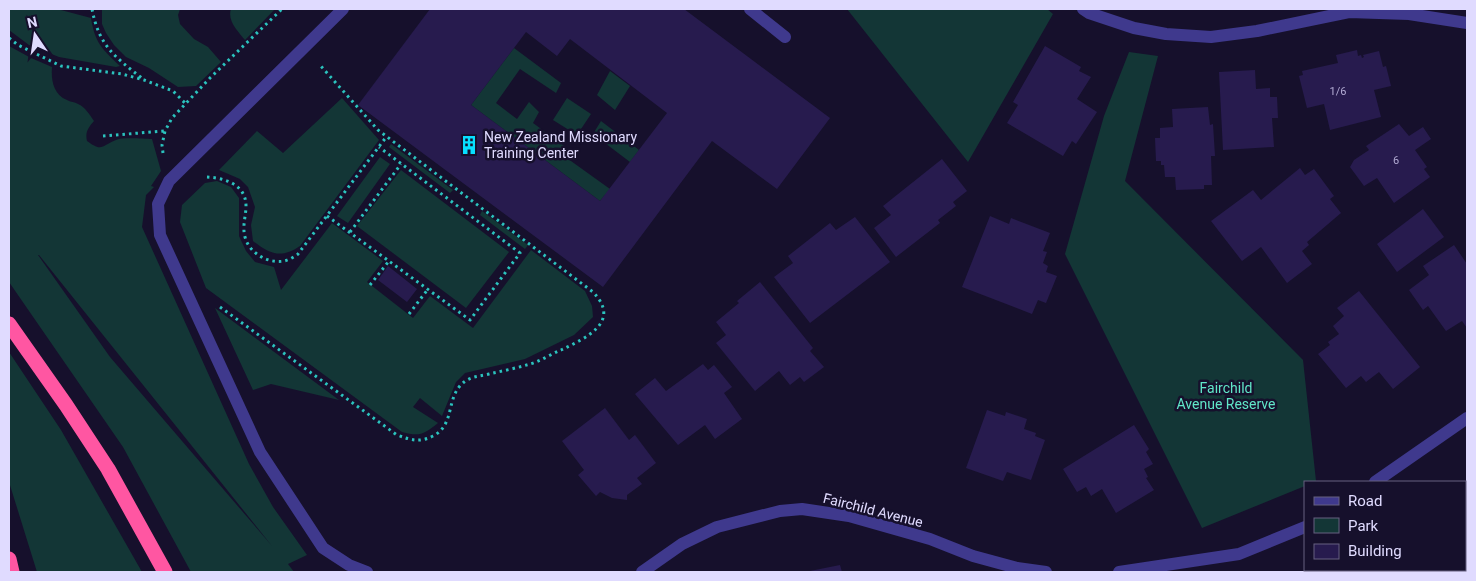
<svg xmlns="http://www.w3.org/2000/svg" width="1476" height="581" font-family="Roboto,sans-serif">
	<rect width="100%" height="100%" fill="#16102c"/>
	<path fill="#133636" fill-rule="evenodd" d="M9,9H57L91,18C95,43 102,49 120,66L116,67L59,57L29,45L9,30Z
		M102,9H180L178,15L180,24L194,39L208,47L221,62L196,86L178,87L149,68L126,57L114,45L106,33L102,24Z
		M231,9H275L245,40C238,31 227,21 231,9Z
		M847,9H1047L1053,14L968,162Z
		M9,46L31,58L52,67C51,80 53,94 67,100C70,102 75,102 78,104C85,107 90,115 94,121C88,128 85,132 87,141C103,153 102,145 116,140C123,137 144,139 152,139L161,171L151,186L154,187L146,195L142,227L249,464L273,507L307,555L288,564L294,572H191L123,447L9,282ZM38,255H39L272,546L110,357Z
		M514,48L561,83L556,93L520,69L496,103L517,119L529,102L539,112L533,123L567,148L564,156L610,189L600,201L471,105Z
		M1129,52L1158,56L1125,181L1303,360L1316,481L1305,482V486L1202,528L1065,254L1104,116Z
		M610,71L630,86L615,110L597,95Z
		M342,98L379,140L300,246C281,259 270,254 253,241L251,225L255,207L248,187L240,179L219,170L257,131L283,153Z
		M567,98L591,114L577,135L553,120Z
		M601,121L639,150L630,162L593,134Z
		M391,144L453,190L450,193L389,147Z
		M380,157L390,164L348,223L337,216Z
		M401,170L509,252L466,308L357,226Z
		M217,181L231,187L239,198V236L246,251L255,262L274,267L281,290L332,223L383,261L367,282L413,318L430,296L473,328L531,250L585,291L592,306L593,317L574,335L525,359L465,373L456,382L442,416L420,398L413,407L438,423C424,434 420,437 402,432L206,288L180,222L182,205L205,183Z
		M482,211L528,245L525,249L480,215Z
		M215,308L339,400L271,384L253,390Z
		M9,352L61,430L142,572H37L9,482Z"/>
	<path fill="#271b4e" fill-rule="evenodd" d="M430,9H684L830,118L777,189L712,141L603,287L358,105ZM526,32L557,56L570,39L667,113L600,201L471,105Z
		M1045,46L1081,67L1079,71L1091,77L1077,99L1097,112L1076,144L1072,141L1063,156L1007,123L1018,105L1013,102Z
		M1357,50L1358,56L1361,55L1362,58L1364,57L1363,55L1379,51L1383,67L1386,66L1391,86L1374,90L1381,117L1330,130L1324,104L1307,108L1299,76L1303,75L1302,71L1338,63L1336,55Z
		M1255,70L1256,89L1270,88V97H1277L1278,118H1272L1274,147L1223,150L1219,72Z
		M1208,107L1210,125L1213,124L1215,156H1211L1212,185H1204V189L1176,190L1175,177H1165L1164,165H1161V161H1156L1155,138H1160V128L1173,127L1172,109Z
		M1399,124L1409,136L1423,127L1431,139L1415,150L1427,167L1424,169L1430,177L1394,203L1377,178L1364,186L1350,167L1354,160L1369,150L1366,146Z
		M942,159L967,191L953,202L956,206L938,220L940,223L896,257L874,228L891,215L883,206Z
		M1300,168L1305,175L1314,169L1334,196L1330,199L1341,213L1307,242L1309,245L1302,251L1312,264L1287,283L1261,247L1242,261L1211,221L1253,190L1261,200Z
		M1423,209L1444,237L1397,272L1377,244Z
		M990,216L1009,224L1011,218L1050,233L1043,251L1047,252L1043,263L1048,266L1046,272L1057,276L1046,303L1038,300L1032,314L962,287Z
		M855,217L890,262L810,323L774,277L793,263L788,256L830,223L836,230Z
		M1454,245L1467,264V328L1462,321L1446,331L1428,306L1423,310L1409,290L1429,275L1423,266Z
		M388,266L417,289L407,302L378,280Z
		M760,282L813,348L810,351L824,367L804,382L800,377L790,385L779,371L755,391L716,343L726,335L716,322L739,303L737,301Z
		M1359,291L1420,367L1393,389L1379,372L1366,382L1361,376L1346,388L1318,354L1330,345L1328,342L1339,334L1333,326L1344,316L1337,308Z
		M703,364L708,370L714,365L732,387L724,393L742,419L715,439L705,425L678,445L635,394L655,378L666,391Z
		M605,408L629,440L635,435L656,463L637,478L642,484L627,495V500L612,498L600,492L596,496L578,475L584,470L562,441Z
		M987,410L1005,416L1006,412L1027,419L1024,429L1036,433L1035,436L1045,440L1031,480L1007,472L1003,481L966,468Z
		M1134,425L1149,449L1146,452L1153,464L1144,469L1148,477L1146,478L1154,490L1116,513L1102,489L1091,496L1086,487L1077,492L1063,469Z
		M1467,512V553L1465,550V514Z
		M840,565L842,572H810V571Z
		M1355,570H1444L1445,572H1352Z"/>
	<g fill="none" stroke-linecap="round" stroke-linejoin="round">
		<path stroke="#2bc3be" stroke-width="3" stroke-dasharray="2.5 4" stroke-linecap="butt" d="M92,9C99,46 115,57 143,79
			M9,38L18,45L61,66L122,74L144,80L173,91L186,104
			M103,136L164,131
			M163,153L162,145L165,131L172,118L210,78L282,9
			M207,177C224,178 246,184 246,206C246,216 242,226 245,237C249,253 268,264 284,261C289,260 294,257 298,254L387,136
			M327,216L470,320L520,253L379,147
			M350,232L401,164
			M370,285L389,261
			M220,307L397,435C411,440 419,443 433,436C457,424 444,394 467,380C474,376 481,376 489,374C502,371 517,368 530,364C541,361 551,354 561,350C586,338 622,322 593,292L378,130L319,64
			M409,314L428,289"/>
		<path stroke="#3f398d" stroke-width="12" d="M343,9L169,181L158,204L160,235L260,452L323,548L349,565L367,572
			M750,9L785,37"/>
		<path stroke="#3f398d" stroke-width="12" d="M1083,9L1089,13L1134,28L1166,34L1211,37L1257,31L1349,12L1409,14L1467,23
			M1375,482L1467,418
			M642,572L682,544L717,527L780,511L802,509L849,516L930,539L973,556L1017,568L1046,572
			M1119,572L1239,554L1305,527"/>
		<path stroke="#ff56a2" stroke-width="15" d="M9,324L66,405L108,469L165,572
			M9,559L12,572"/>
	</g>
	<defs>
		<g id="building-bare" transform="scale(1.5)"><path d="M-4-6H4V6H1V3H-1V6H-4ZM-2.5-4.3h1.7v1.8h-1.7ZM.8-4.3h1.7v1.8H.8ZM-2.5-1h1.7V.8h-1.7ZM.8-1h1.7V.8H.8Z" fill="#07dfff" stroke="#16102c" stroke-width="2.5" paint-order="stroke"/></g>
	</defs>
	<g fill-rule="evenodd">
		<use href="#building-bare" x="469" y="145"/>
	</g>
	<g text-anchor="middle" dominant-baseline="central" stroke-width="5" stroke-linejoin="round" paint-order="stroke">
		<g font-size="11" fill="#b2abd3">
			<text x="1338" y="91">1/6</text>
			<text x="1396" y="160">6</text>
		</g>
		<g font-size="14" fill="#e0dbff" stroke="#16102c" text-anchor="start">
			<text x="484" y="137">New Zealand Missionary<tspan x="484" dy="16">Training Center</tspan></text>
		</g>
		<g font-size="14" fill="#60e6c8" stroke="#16102c">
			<text x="1226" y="388">Fairchild<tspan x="1226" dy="16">Avenue Reserve</tspan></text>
		</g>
		<g font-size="14" fill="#e0dbff" stroke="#16102c">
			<text transform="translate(873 510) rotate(14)">Fairchild Avenue</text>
		</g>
	</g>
	<rect width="1476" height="581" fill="none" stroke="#e0dbff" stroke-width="20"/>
	<rect x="1304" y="481" width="162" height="90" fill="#16102c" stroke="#676180"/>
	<rect x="1314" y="497" width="25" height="8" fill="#3f398d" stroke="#676180"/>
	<text x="1348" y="506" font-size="15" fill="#e0dbff">Road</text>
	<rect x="1314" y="518" width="25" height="15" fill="#133636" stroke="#676180"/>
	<text x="1348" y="531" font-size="15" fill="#e0dbff">Park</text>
	<rect x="1314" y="544" width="25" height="15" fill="#271b4e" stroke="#676180"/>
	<text x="1348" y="556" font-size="15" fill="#e0dbff">Building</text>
	<g transform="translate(35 35) rotate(347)" stroke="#16102c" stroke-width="4" paint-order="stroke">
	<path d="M0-4L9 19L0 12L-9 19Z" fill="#e0dbff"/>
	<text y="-8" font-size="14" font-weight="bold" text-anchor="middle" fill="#e0dbff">N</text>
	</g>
</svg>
